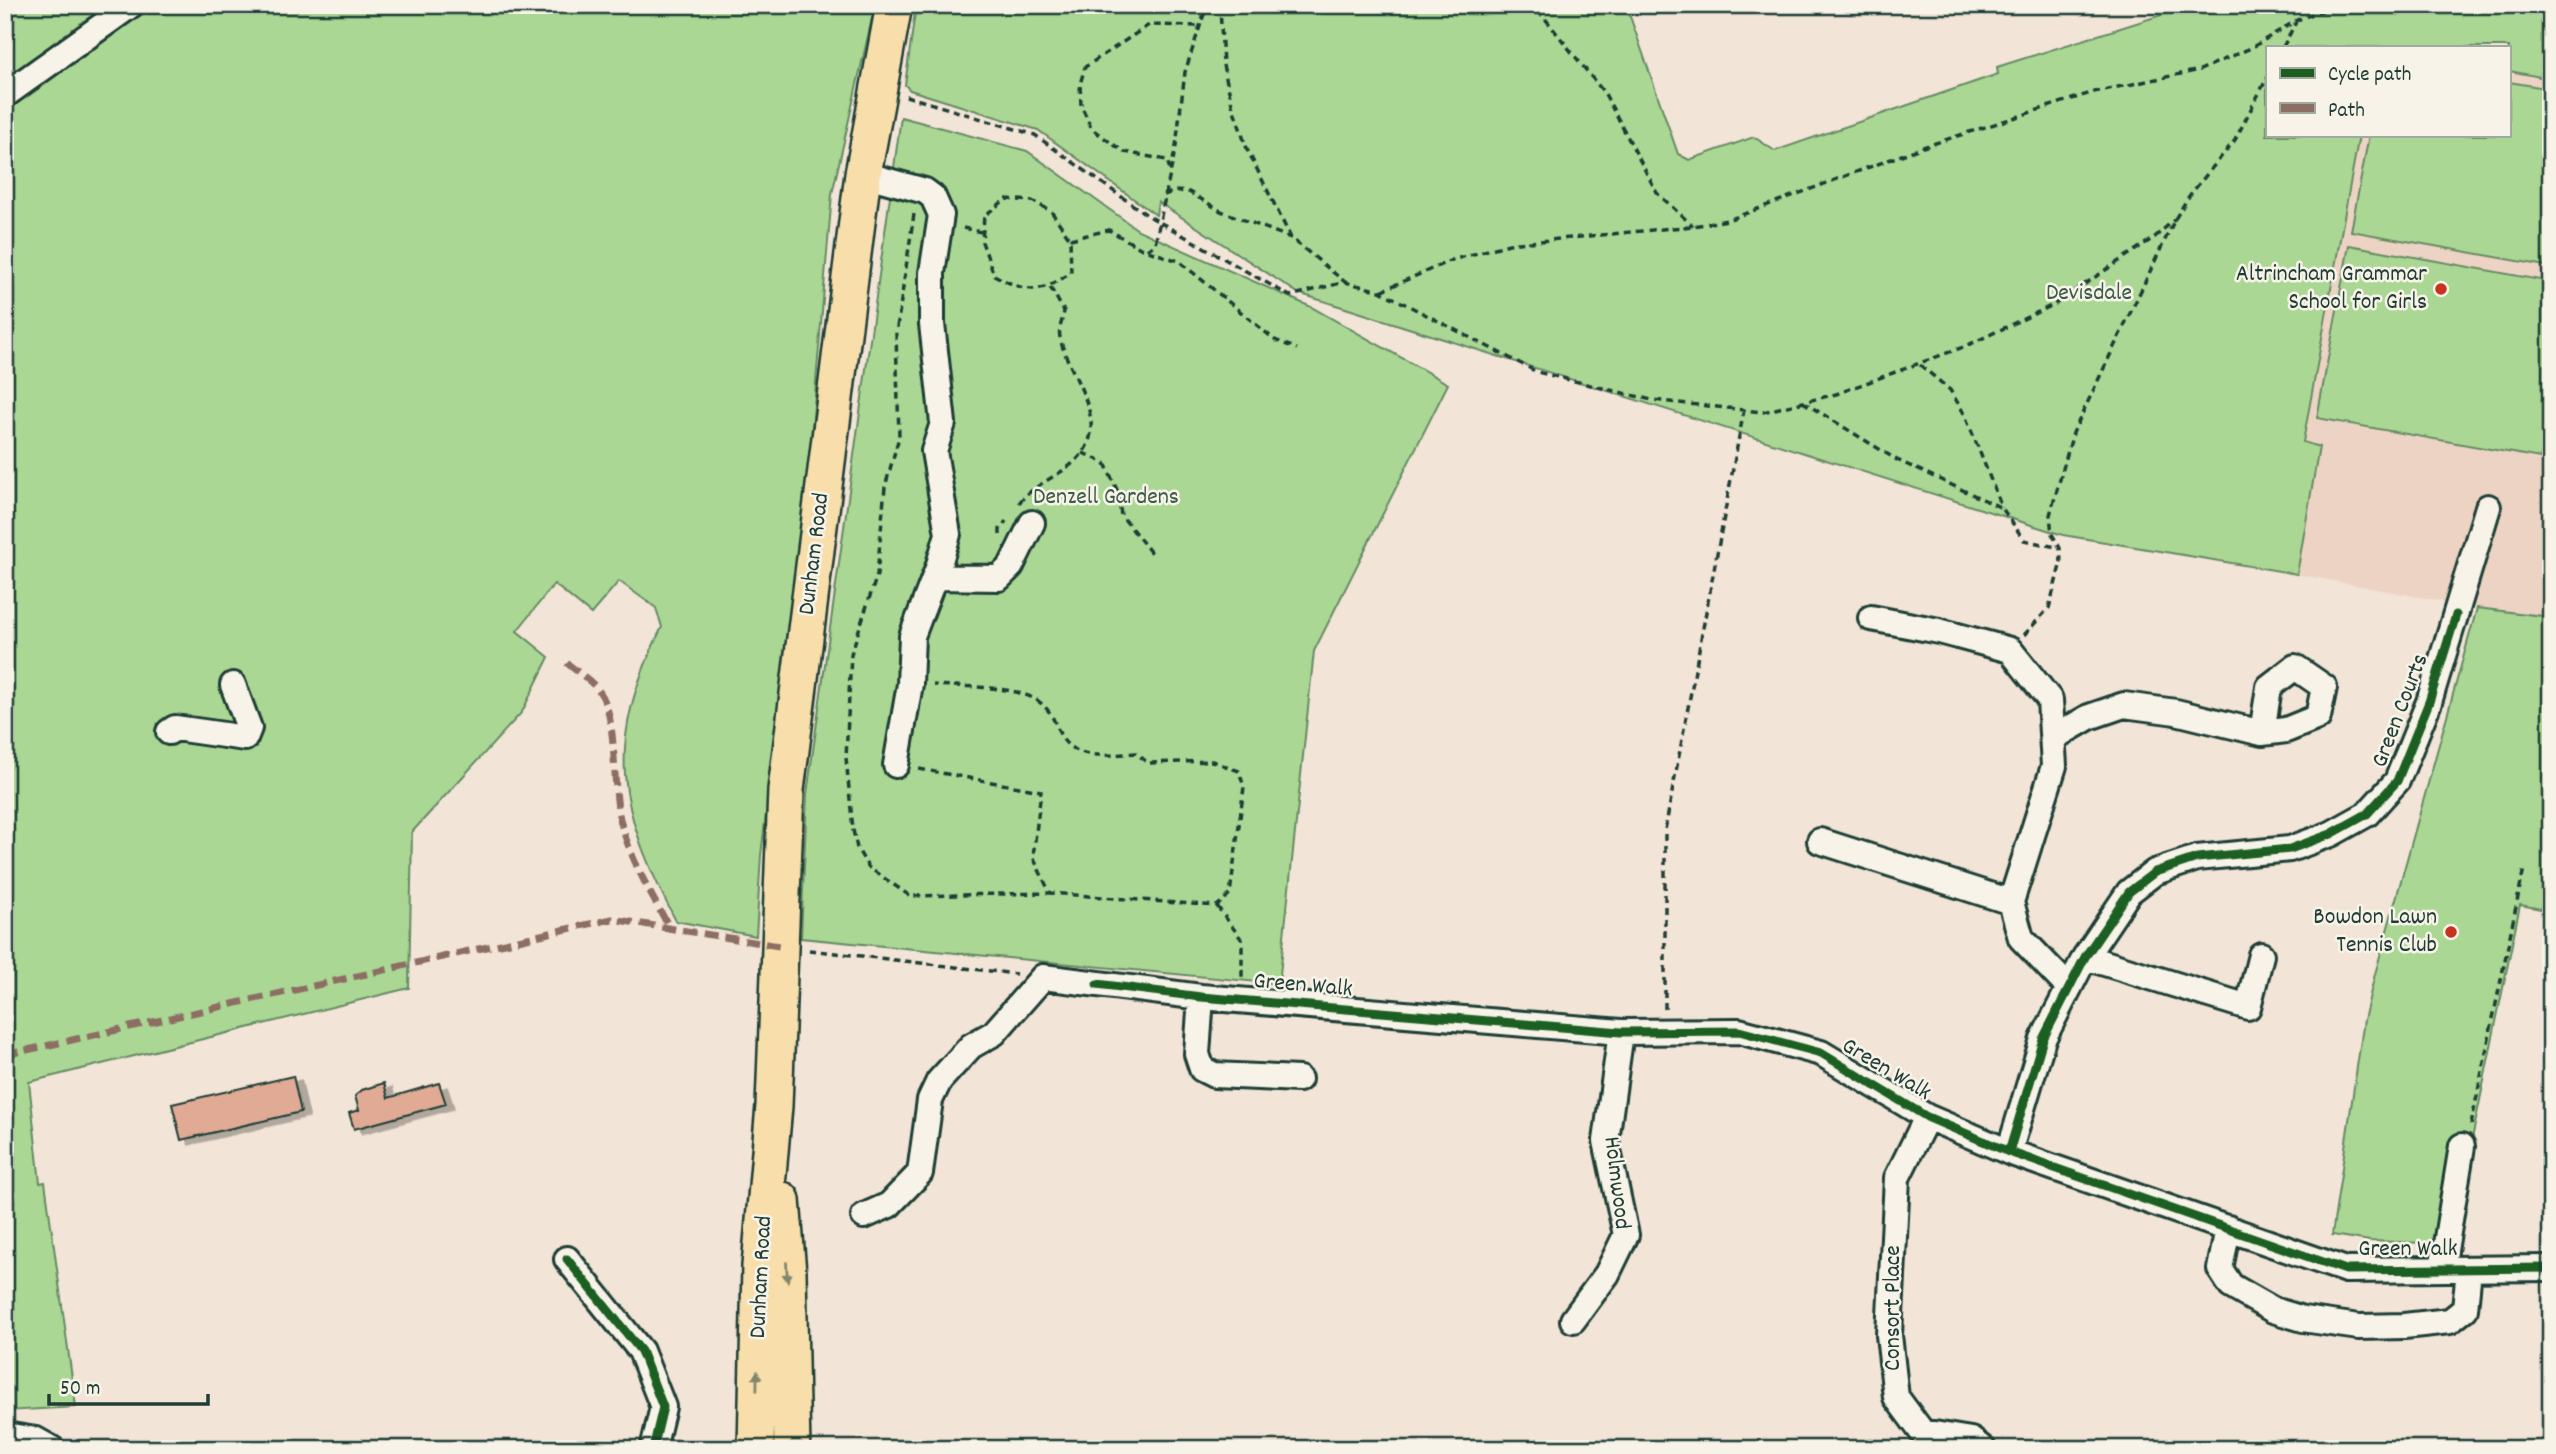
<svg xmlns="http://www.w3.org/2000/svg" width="2556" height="1454" font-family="Dekko,sans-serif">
	<defs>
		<filter id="shadow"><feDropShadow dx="8" dy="4.5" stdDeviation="0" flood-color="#0004"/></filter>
	</defs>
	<rect width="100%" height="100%" fill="#f2e4d7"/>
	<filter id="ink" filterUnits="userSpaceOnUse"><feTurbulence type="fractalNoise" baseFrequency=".0143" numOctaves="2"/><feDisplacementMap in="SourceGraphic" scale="14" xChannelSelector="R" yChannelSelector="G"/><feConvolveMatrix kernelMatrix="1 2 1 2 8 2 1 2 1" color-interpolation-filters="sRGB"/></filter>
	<g filter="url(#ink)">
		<path fill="#edd3c3" d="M2509,71L2551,79V617L2477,608L2297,574L2319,447L2303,443L2359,135H2509Z"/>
		<path fill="#abd795" stroke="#658a64" stroke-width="2" d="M5,5H875L832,194L811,441L761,855L756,936L676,921C617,808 604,745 662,627L656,608L619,581L591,614L554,584L517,631L549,657L522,712L412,832L409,988L29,1082L40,1183L45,1182L76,1407L5,1411Z
			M916,5H1626L1678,154L1689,160L1754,137L1775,151L1998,74L1997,67L2193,5H2551V79L2509,71V47H2267V135H2359L2303,442L2319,447L2297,574L2063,535L1298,293L1158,202L1156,215L1038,130L910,90L905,85Z
			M2509,82L2551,89V267L2351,231L2369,135H2509Z
			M901,117L1027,151L1138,230L1311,307L1448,384L1314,651L1279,984L801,938L807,794Z
			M2349,245L2551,282V460L2317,418Z
			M2477,608L2551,617V911L2520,905L2472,1139L2455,1244L2370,1241L2332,1235L2364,1020L2375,974Z"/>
		<path fill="#e0aa95" stroke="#1f3d34" stroke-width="2" filter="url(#shadow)" d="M293,1076L301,1112L181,1140L172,1104Z
			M384,1083L388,1098L439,1083L446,1104L354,1129L349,1113L359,1110L355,1096L362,1090Z"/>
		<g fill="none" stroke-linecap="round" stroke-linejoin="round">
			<g stroke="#1f3d34" stroke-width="30">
				<path id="minor" d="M5,95L131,5
					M863,174L925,191L933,197L941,215L932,273V324L943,423L934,451L948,534L938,568L912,636L910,684L896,765
					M935,577L999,578L1011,566L1032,523
					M1871,618L1939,631L2010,650L2050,700L2054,766L2011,902L2021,938L2069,988
					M169,732L175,728L245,738L249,728L233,685
					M2053,738L2089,717L2124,705L2176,712L2262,733L2286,730L2318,717L2324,687L2295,667L2269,687L2262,733
					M1820,841L2011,902
					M2085,957L2248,1007L2261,955
					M1201,997L1197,1054L1202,1069L1214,1075L1299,1079
					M1927,1117L1897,1178L1889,1335L1896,1397L1922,1432L1971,1440L1983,1449
					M2009,1152L2043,1039L2085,957L2129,892L2155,872L2197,858L2290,849L2331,834L2367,814L2397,781L2429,702L2488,507
					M864,1216L889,1205L920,1173L930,1100L939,1081L971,1046L994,1033L1043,977L1201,997L1621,1032L1739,1031L1821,1053L1927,1117L2009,1152L2346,1270L2551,1268
					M2228,1228L2220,1269L2231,1286L2273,1310L2303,1319L2359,1327L2404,1326L2450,1321L2465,1309L2469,1269
					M567,1259L641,1351L663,1407L653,1449
					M2442,1269L2462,1146
					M1573,1320L1607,1274L1626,1235L1606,1141L1621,1032
					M5,1435L36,1440L52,1449"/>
			</g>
			<g stroke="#1f3d34" stroke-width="40">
				<path id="highway" d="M782,1200L788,1273L792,1449
					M756,1449L760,1266L774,1106L786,790L863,174L894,5"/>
			</g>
			<path stroke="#1f3d34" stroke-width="3.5" stroke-dasharray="7 5" stroke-linecap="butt" d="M1220,5L1223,65L1232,104L1247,149L1291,238L1345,282
				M1526,5L1543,16L1605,94L1657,193L1693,226
				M1538,5L1542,14
				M2548,5L2551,6
				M2283,47L2296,22
				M906,96L1035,135L1147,215L1290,296L1345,282L1380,291L1537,372L1652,400L1763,412L1836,394L1966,346L2055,304L2155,237L2175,219
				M1170,170L1167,160L1124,152L1092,129L1081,105L1080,84L1085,67L1149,25L1199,26
				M1164,195L1175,191L1189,192L1221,211L1291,238
				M1006,199L1032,201L1051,211L1070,239L1071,273C1038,294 1029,294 994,275L982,242L984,216Z
				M914,214L896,334L899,437L885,487L877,575L851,654L846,758L853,830L857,848L868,867L910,896L1050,893
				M963,228L981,232
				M1070,239L1109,230L1142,249L1179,261L1275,340L1297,349
				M1147,250L1155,244L1176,146L1185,72L1207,5
				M1381,291L1452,260L1509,244L1693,226L1728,220L1923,147L2094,92L2200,70L2251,48L2297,20L2337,5
				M1920,365L1950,390L1965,415L2002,508
				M1803,402L1897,460L2002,508L2024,540L2060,548
				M1083,453L1105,463L1117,490L1121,515L1151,553
				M1019,503C1035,482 1065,475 1082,454C1110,418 1066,372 1060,337C1058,329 1063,319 1064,311L1050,287
				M1000,535V529L1006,521
				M2024,635L2049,608L2061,562L2060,548L2052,534L2050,515L2073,433L2175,219L2189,196L2235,140L2267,78
				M919,769L1041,791L1033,857L1050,893L1217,906L1230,894L1244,787L1239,771L1212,761L1148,763L1136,753C1110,755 1071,762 1059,732C1054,720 1050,709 1038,701C1015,685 961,687 933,685
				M1217,906L1242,940V980
				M809,950L1016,974
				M1665,1009V830L1744,410
				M2471,1125L2524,868"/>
			<use href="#minor" stroke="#f7f3e8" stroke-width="24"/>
			<use href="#highway" stroke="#f8deab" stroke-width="35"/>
			<path stroke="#8d6e63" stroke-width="7" stroke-dasharray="14 7" stroke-linecap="butt" d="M567,663C577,672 591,680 599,691C619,717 611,788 621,823C632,862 651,895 671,930
				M5,1055L612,919L779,946"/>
			<g stroke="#f7f3e8" stroke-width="13">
				<path id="cycleway" d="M1097,984L1201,997L1621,1032L1739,1031L1821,1053L1927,1117L2009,1152L2346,1270L2551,1268
					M2009,1152L2043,1039L2085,957L2129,892L2155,872L2197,858L2290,849L2331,834L2367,814L2397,781L2429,702L2456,615
					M567,1259L641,1351L663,1407L653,1449"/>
			</g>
			<use href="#cycleway" stroke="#1b5e20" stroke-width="9"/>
		</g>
		<defs><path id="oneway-solid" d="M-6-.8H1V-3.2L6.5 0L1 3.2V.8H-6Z" transform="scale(1.75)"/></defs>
		<g fill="#81856a">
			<use href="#oneway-solid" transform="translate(787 1272) rotate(87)"/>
			<use href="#oneway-solid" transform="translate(757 1381) rotate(-89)"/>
		</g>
	</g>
	<g fill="#c8321e" stroke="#f7f3e8" stroke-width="2.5">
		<circle cx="2441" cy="289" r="7"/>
		<circle cx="2451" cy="932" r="7"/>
	</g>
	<g text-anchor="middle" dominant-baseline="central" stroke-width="5" stroke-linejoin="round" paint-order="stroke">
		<g font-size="24" fill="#1f3d34" stroke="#f7f3e8" text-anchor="end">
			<text x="2427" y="275">Altrincham Grammar<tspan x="2427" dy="28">School for Girls</tspan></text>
			<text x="2437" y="918">Bowdon Lawn<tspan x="2437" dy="28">Tennis Club</tspan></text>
		</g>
		<g font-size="24" fill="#3b5c47" stroke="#f7f3e8">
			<text x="2089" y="294">Devisdale</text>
			<text x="1106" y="498">Denzell Gardens</text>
		</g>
		<g font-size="24" fill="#1f3d34" stroke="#f7f3e8">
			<text transform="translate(815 554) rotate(-83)">Dunham Road</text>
			<text transform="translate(2401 711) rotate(-69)">Green Courts</text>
			<text transform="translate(1303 986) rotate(5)">Green Walk</text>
			<text transform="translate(1886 1070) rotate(31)">Green Walk</text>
			<text transform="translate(1616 1183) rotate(83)">Holmwood</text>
			<text x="2408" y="1250">Green Walk</text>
			<text transform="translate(762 1277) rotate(-87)">Dunham Road</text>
			<text transform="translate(1894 1308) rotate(-90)">Consort Place</text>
		</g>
	</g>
	<rect width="2556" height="1454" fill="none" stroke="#f7f3e8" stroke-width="28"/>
	<rect x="14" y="14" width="2528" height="1426" fill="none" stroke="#1f3d34" stroke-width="2.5" filter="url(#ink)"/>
	<rect x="2266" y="46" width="245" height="91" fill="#f7f3e8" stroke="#a1aaa0" stroke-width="2"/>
	<rect x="2280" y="68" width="35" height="10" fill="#1b5e20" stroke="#a1aaa0" stroke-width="2"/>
	<text x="2328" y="80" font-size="21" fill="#1f3d34">Cycle path</text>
	<rect x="2280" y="103" width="35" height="10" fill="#8d6e63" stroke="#a1aaa0" stroke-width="2"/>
	<text x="2328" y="116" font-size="21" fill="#1f3d34">Path</text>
	<path d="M49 1394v10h159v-10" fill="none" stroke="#1f3d34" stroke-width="3.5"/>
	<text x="60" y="1394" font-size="21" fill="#1f3d34" stroke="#f7f3e8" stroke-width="5" paint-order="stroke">50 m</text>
</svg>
